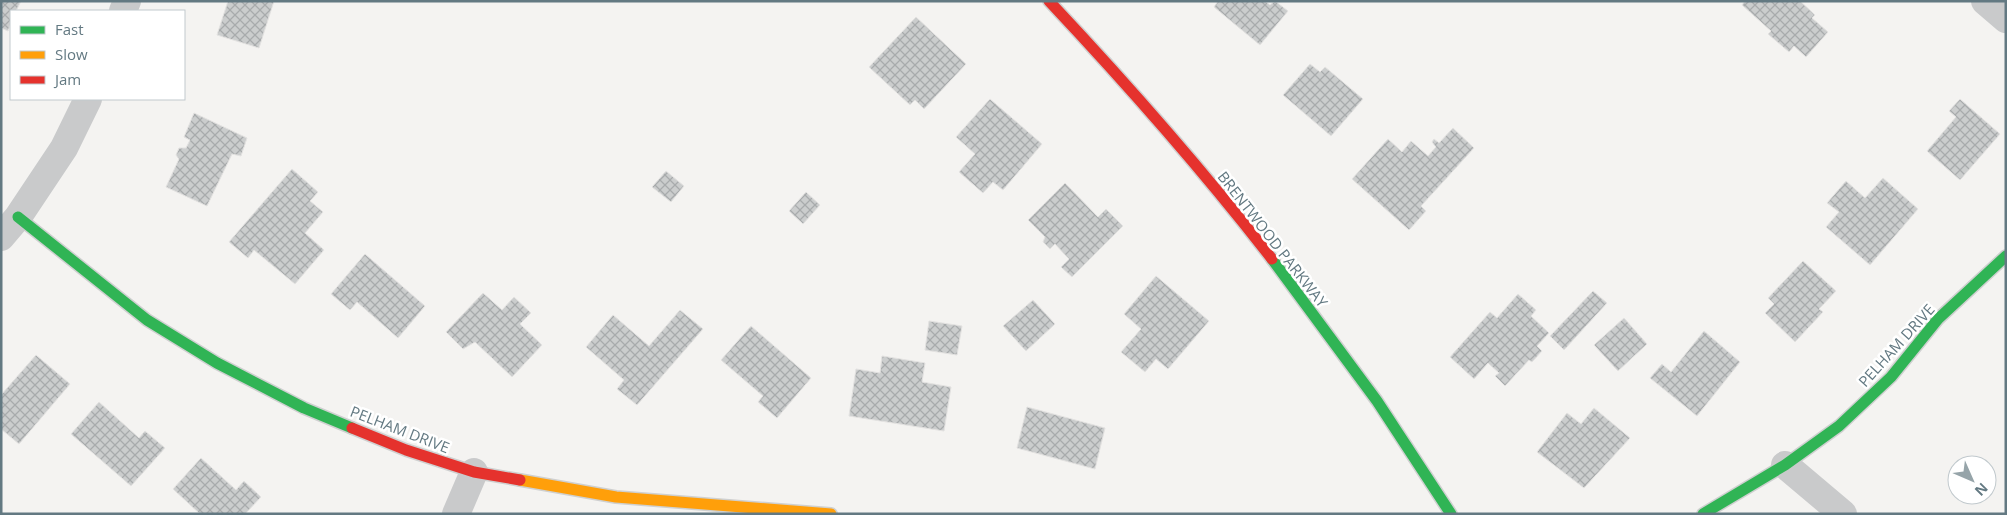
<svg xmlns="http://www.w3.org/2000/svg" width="2007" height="515" font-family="'Open Sans',sans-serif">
	<defs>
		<pattern id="building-cross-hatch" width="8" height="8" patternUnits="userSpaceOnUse" patternTransform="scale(1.25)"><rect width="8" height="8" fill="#cbcdcd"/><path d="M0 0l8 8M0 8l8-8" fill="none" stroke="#a8abac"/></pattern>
	</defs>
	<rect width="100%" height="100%" fill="#f4f3f1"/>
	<path fill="url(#building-cross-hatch)" stroke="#e3e2e1" d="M1,1H21L16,11H11V23L8,31L1,28Z
		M228,1H274L259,48L217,35Z
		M1218,1H1265L1270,5L1275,1L1288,11L1260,45L1214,7Z
		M1745,1H1800L1815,15L1812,18L1828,32L1806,57L1794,46L1789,52L1768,34L1771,31L1742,5Z
		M916,17L966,64L924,109L915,100L910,105L869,67Z
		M1310,64L1320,72L1325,67L1363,99L1331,136L1283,95Z
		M990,99L1042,144L1003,190L993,182L983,193L959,172L975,154L956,137Z
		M1960,99L2000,134L1960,180L1927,151L1956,117L1949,111Z
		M194,113L247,138L241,156L232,154L207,206L166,187L179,159L176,155L179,148H186L190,140L184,137Z
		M1453,128L1474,148L1421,206L1426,211L1409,230L1352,179L1388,139L1402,152L1411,141L1428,156L1436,147L1432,142L1434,139L1439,143Z
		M292,169L318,192L310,201L323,212L305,233L324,250L295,284L254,250L248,258L229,242Z
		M666,171L684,186L671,202L652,187Z
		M1883,178L1918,209L1870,265L1826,227L1839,212L1827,203L1846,181L1865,198Z
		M1065,183L1098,217L1106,209L1123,226L1072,277L1061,267L1069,259L1055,244L1050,249L1043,242L1045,237L1028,220Z
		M806,192L820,205L803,224L789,211Z
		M365,254L425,306L398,338L357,302L350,310L331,294Z
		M1803,261L1836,291L1819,309L1823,312L1795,342L1765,313L1774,304L1768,298Z
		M1156,276L1209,321L1168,369L1156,359L1145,372L1121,352L1141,329L1124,314Z
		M1593,291L1607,303L1564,350L1550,336Z
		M483,293L502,310L514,297L531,313L520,324L542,345L512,377L475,342L463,349L446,332Z
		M1518,294L1536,310L1531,316L1549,333L1537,346L1542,351L1532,362L1529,360L1505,386L1495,376L1499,373L1488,363L1474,379L1450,357L1490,312L1497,318Z
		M1033,300L1055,324L1026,351L1003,326Z
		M680,310L703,329L637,405L617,389L624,380L586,347L613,315L649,346Z
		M1624,318L1647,344L1618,371L1594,345Z
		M929,321L962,326L957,355L925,350Z
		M751,326L811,378L777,418L758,402L763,396L721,360Z
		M1704,331L1740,362L1697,416L1650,378L1662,364L1671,372Z
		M36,355L70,384L19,444L1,429V395Z
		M882,356L925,363L922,382L951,387L944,431L849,416L856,369L880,373Z
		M99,402L139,438L145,431L165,448L131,486L71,434Z
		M1027,407L1105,428L1095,469L1017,448Z
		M1594,408L1630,438L1584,488L1537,452L1567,413L1581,424Z
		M201,458L236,490L244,481L261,497L245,514H200L173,489Z"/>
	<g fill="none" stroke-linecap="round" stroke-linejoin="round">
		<g stroke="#cfd0d0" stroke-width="14">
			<path id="fast" d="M18,217L147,320L217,363L304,408L352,428
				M1272,259L1377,401L1451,514
				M1703,514L1785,465L1839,426L1891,377L1938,319L2006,256"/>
		</g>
		<g stroke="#cfd0d0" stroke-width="14">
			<path id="slow" d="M520,480L616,497L831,514"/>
		</g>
		<g stroke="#cfd0d0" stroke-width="14">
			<path id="jam" d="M1049,1C1127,84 1202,169 1272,259
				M352,428L406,450L474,472L520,480"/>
		</g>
		<path stroke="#c9cacb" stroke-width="28" d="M1985,1L2006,19
			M123,11L127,1
			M1,237L18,217L64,148L88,99
			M1785,465L1843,514
			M456,514L474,472"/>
		<use href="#fast" stroke="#30b455" stroke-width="11"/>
		<use href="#slow" stroke="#ff9f0a" stroke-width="11"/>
		<use href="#jam" stroke="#e5322d" stroke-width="11"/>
	</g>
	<g text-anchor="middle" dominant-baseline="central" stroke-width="5" stroke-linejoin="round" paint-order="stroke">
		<g font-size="15" fill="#637982" stroke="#fff">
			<text transform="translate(1273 239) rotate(52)">BRENTWOOD PARKWAY</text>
			<text transform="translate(1896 345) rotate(-48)">PELHAM DRIVE</text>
			<text transform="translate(400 429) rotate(21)">PELHAM DRIVE</text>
		</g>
	</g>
	<rect width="2007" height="515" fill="none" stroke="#637982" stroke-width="5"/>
	<rect x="10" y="10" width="175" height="90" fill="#ffffff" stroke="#c1c9cd"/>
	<rect x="20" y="26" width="25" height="8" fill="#30b455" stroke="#c1c9cd"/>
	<text x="55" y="35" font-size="15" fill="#637982">Fast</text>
	<rect x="20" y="51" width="25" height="8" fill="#ff9f0a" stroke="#c1c9cd"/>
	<text x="55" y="60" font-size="15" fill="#637982">Slow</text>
	<rect x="20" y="76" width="25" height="8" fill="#e5322d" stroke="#c1c9cd"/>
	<text x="55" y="85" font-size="15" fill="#637982">Jam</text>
	<g transform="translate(1972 480) rotate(135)"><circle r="24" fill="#ffffff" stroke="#c1c9cd"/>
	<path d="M0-4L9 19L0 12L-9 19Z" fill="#96a4a9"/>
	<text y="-8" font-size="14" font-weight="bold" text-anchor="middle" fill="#637982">N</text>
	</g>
</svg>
